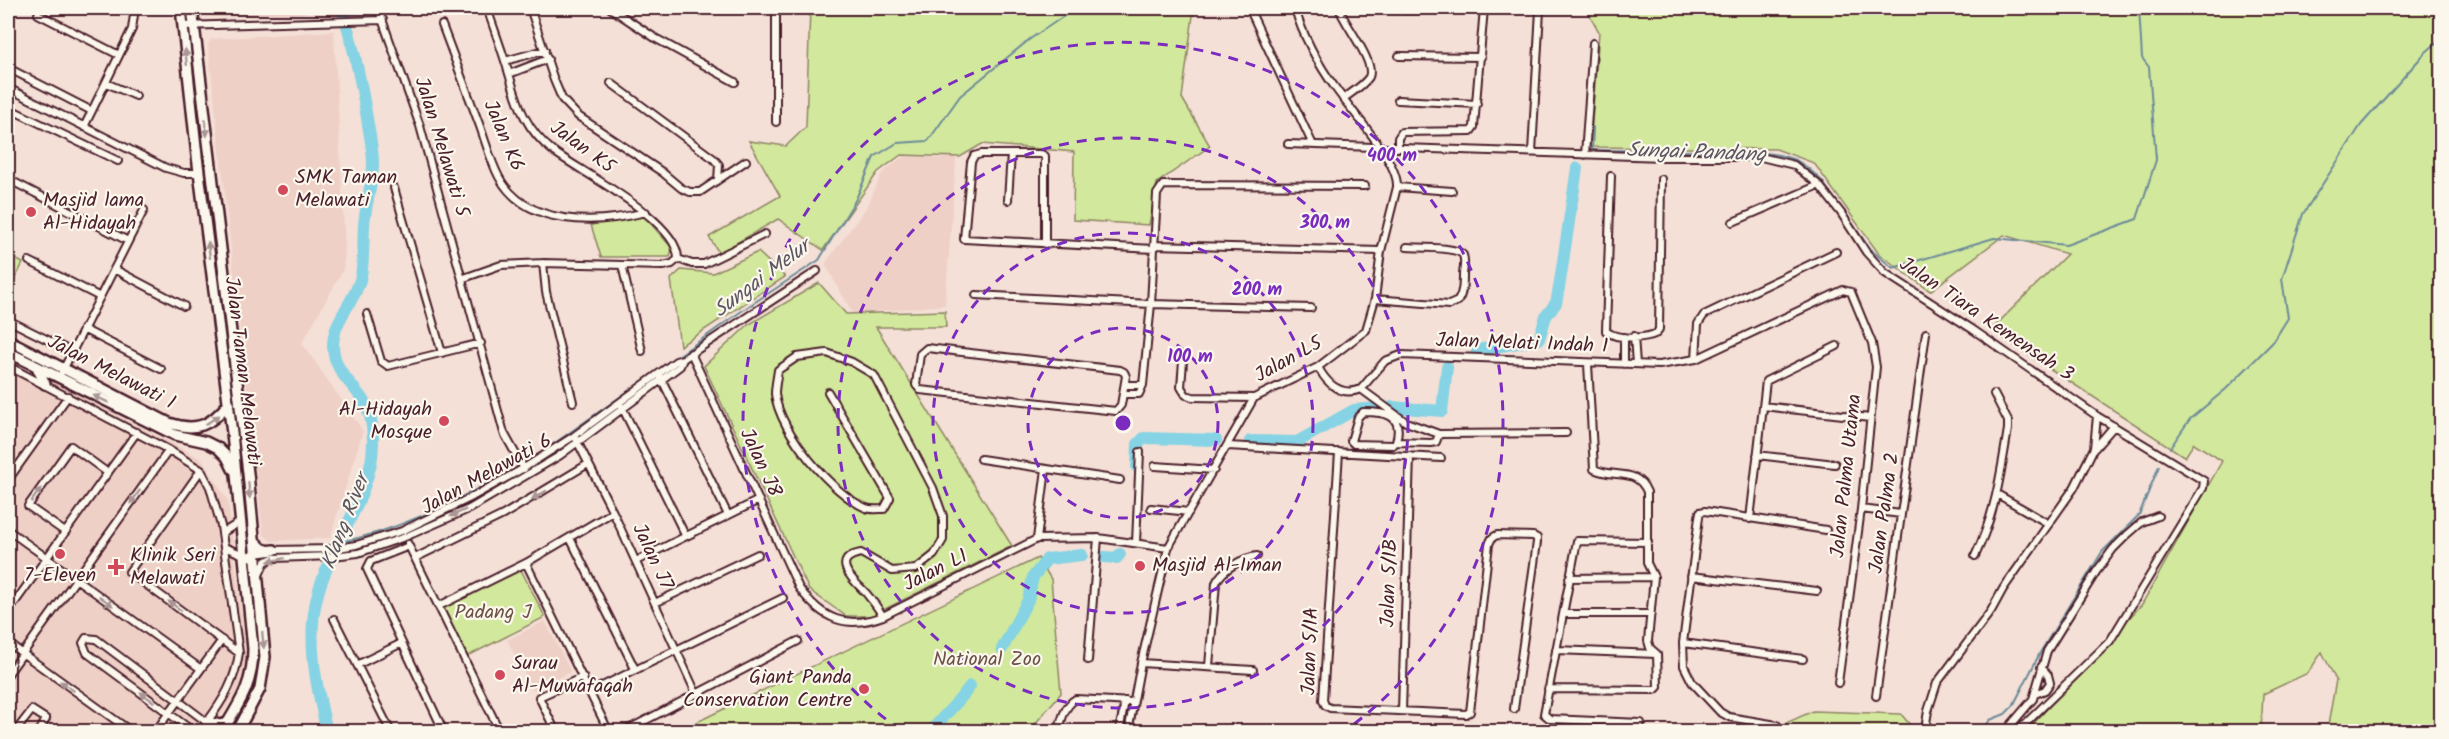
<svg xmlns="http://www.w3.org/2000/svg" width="2449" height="739" font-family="Kalam,sans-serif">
	<rect width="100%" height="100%" fill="#f4e0d6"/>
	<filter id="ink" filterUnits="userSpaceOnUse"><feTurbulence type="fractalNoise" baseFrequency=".0167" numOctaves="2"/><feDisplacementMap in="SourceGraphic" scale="12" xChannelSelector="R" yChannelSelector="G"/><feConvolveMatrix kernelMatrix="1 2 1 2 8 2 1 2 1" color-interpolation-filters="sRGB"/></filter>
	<g filter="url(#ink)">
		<path fill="#efd0c6" d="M203,8H305L306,13L213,16L204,11Z
			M334,31L345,249L343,270L302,343L363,431L330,538L271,541L263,534L208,44L212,39Z
			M957,147L945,305L853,314L825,264L868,205L882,173L905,155L939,158Z
			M8,358L202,459L228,501L247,660L242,683L211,731H8Z
			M545,621L571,672L533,690L507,640Z"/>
		<path fill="#d2e89c" stroke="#8e8464" stroke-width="1.5" d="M810,8H1194L1182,98L1210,146L1157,183L1149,225L1073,220L1074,152L982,144L960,157L901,155L878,172L823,250L778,219L719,253L709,237L780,196L749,141L786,146L806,127Z
			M1586,8H2441V731H2327L2336,680L2322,652L2308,673L2263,694L2261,731H2027L2142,604L2222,461L2194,443L2185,457L1991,330L2067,254L2004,235L1930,291L1879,254L1814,163L1776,149L1590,147L1599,32Z
			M644,216L672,248L670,257H601L591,225Z
			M758,252L785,277L680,346L671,279L681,270L713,273Z
			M8,255L23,263L8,293Z
			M819,283L846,314L945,311L946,327H876L1012,546L871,616H846L809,590L704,366L748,325Z
			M1038,558L1051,579L1061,693L1029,731H678Z
			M520,568L545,617L466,657L441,608Z
			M1813,711L1901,714L1915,731L1766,732Z"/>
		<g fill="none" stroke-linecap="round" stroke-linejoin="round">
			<path stroke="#6d8b9a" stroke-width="2" d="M1593,127L1592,150L1758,152L1779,155L1796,160L1808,168L1822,181L1870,249L1893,268L1994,238L2066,245L2137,219L2156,160L2149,67L2142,58L2139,8
				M2170,448L2190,419L2226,389L2273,342L2288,318L2282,279L2303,214L2361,125L2425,53L2442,38
				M535,457L746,308L819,260L856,199L874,157L897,143L928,141L960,96L1030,39L1076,8
				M340,542C403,530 460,498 516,469
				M1981,732L1990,720L2005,714L2013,706L2041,651L2102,552L2139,515L2159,466"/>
			<path stroke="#85d3e4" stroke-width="12" d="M1475,357L1478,350L1539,339L1546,316L1556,303L1559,288L1577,168
				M1392,407L1442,411L1447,367
				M1250,441L1297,442L1354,410L1378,408
				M1137,467L1138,444L1144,438L1216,440
				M1104,557L1117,558L1120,554
				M1002,649L1028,600L1033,577L1047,559L1082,555
				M327,732C317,689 306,640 317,597C329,549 364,507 372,457C374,439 374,417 363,400C351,382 334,371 333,346C333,318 356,302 361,276C364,259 363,243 364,226C365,205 373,184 373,163C373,148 369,133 367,118C361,81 353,44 342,8
				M931,732C943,715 959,703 970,686"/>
			<g stroke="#4a1f2b" stroke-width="10">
				<path id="street" d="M378,8L420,126L504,433L524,469
					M487,8C493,26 500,45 506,64C517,99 522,127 553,151C581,172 679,221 678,259
					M530,8L554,80L562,99L578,116L662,172L681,188L690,192H700L746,161
					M610,8L655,38L735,82
					M776,8V122
					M1249,8L1313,145
					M1339,8C1344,24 1376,62 1369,77C1364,85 1351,93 1343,99
					M1403,10H1484
					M38,14L119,55
					M442,25C454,57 466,89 478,121C485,139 490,160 499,177C527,228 598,224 646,212
					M183,26L383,20
					M1399,56L1481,57
					M505,61L545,50
					M8,68L92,111
					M509,74L548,59
					M106,83L136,96
					M611,83L714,159L719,165L718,180
					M8,88L166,168L184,173H199
					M1398,100L1477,104
					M8,108L118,161
					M84,127L132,29L135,8
					M1288,144L1663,157H1761L1794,165L1819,185L1841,213L1866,252L1885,273L1972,329L2097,416L2204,481L2203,488L2110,641L2017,732
					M1398,148V138L1402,132L1471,131L1474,127L1484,8
					M1532,152L1540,10
					M1585,155L1593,43
					M1611,176L1606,331C1616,340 1645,339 1657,333L1659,329L1661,179
					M8,179L128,241
					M1397,187L1452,191
					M394,188L442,353
					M1008,200L1011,154
					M1733,222L1819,185
					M1045,244V156L1041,154H981L974,156L971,162L964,239L1154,249
					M1154,245L1381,251
					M678,259L692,264H704L765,234
					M29,261L100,297
					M543,263L546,292L573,402
					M622,265L642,351
					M114,269L184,306
					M464,278L501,265L543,263L663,266L672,264L678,259
					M976,295L1151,304L1311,308
					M1375,299L1449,305L1458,301C1463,293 1463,284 1463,274C1464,268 1465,260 1463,255C1457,246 1418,248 1407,247
					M367,314L381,361L388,366L481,343
					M8,320L72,352
					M83,329L161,369
					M1634,336L1636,364
					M1624,337V364
					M927,348L1120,370L1124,372L1126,376L1121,405L1116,411L920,390L916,385L920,354Z
					M691,353L799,588C822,619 846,630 883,616L1037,539L1098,538L1168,548
					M1696,359L1698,324L1704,315L1836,252
					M1183,361L1181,387L1186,395L1193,397L1254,398
					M8,366L169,450L201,470L210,487L221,526L239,653C235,681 224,699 207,722
					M1318,367C1327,384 1341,397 1361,389
					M62,372L144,210
					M661,378L728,515
					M1125,385H1143
					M1361,389L1385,361L1401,355L1659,365L1696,359L1843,290L1851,292L1872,343L1876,367L1861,509L1838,683
					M1361,389L1406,422L1439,434L1566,433
					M828,392L890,498L884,509C878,509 871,510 866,508C832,494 779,431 775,394C775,386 777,378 778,370L797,357L827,353L852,362L874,375L933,488L943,516V540L934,555L916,569L892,571L861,553C828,559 855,582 866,593C872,600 878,608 883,616
					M1123,394H1139L1143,385L1151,304L1157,194L1163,185L1365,186
					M1763,406L1870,418
					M622,407L685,535
					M576,439L613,512L696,693
					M1396,442C1404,414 1385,412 1363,412L1358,417L1351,441L1354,444L1393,445L1396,442L1431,443L1436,442L1439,434
					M1228,446L1441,458
					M2095,448L2114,426
					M1339,452L1323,700L1325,705L1330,708L1466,714L1470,712L1489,544L1492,538L1497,535L1533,536L1537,538V542L1514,709
					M1757,455L1835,464
					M981,459L1120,480
					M1155,466L1214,470
					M201,470L129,572L239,653
					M8,480L68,396
					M1997,494L2049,524
					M1151,508L1189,512
					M1861,509L1901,514
					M1750,519L1766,381L1837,346
					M8,530L201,669
					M65,532L28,506L71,446L108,473
					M222,533L240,522
					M570,538L635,669
					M255,539L263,547L272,550L333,549L356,545L402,531L472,497L524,468L574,436L676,361L683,359L817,271
					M1037,539L1046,469
					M1136,543L1140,452
					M408,544L500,732
					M409,546L371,561L367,569L444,732
					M224,547L244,555
					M1975,556C1995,515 2001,473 2008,429V421L1994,394
					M415,558L503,515L588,464
					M636,561L759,500
					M526,563L609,732
					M259,575L265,562L273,558L333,556L358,553L405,537L469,509L559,456L680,366L683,359
					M1691,576L1817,591
					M1569,578L1654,577
					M655,603L758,554
					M439,606L526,563L613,512
					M8,612L137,432
					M1563,614H1651
					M334,619L391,732
					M8,643L132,732
					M1683,643L1803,659
					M1556,650L1656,654
					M1088,660L1098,538
					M1141,663L1253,670
					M357,665L402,643
					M1209,666L1216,583C1222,569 1243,558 1257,556
					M8,674L169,450
					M1548,689L1655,690L1658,687L1657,654L1650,648L1648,641L1654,577L1647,563V492C1637,467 1614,479 1594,469L1588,364
					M590,692L783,598
					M2035,694L2045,690L2050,683L2048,675L2041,667
					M1876,696L1926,333
					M1402,711L1410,456
					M1641,723L1550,719L1544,714L1577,541L1648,542
					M1777,725L1729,717L1720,712L1692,682L1684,666L1683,643L1699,517L1700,512L1705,511L1826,530
					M15,732L32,710L46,719L39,732
					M155,732L222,640
					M194,732L87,653L83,643L86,638L96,639L220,732
					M556,732L539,697L583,677
					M623,732L798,641
					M1059,732C1061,719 1065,705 1076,699L1132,702
					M1119,732L1125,701
					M1128,732L1141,663L1168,548L1254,398L1318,367L1366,330L1375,299L1381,251L1397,187C1399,161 1349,109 1334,86C1319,66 1301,32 1295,8
					M1930,732L1926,723L1928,711L1937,683L1991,611L2003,589L2074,488L2094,448L2097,416
					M2005,732L2033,699L2047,651L2096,572L2113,549L2127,535L2142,522L2158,516"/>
			</g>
			<g stroke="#4a1f2b" stroke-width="14">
				<path id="secondary" d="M181,8L197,156L232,433L253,649C253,685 240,702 222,732
					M192,8L248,473L265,657L260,689L237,732
					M8,340L169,423C197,432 210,426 229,403
					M8,352L175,435L206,442L218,448L227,457L233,469
					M37,367L45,384
					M251,556L259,552L274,550
					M207,722L220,725L227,723"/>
			</g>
			<use href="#street" stroke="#fbf7ec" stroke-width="6"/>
			<use href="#secondary" stroke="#fbf7ec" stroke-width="9"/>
		</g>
		<defs><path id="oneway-solid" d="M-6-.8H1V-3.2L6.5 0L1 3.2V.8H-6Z" transform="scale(1.5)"/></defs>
		<g fill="#ab9695">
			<use href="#oneway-solid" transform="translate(186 57) rotate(-96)"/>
			<use href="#oneway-solid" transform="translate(206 128) rotate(83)"/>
			<use href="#oneway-solid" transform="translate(209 250) rotate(-97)"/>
			<use href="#oneway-solid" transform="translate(101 399) rotate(-154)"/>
			<use href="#oneway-solid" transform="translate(212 420) rotate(-34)"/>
			<use href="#oneway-solid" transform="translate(249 490) rotate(85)"/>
			<use href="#oneway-solid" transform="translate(36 495) rotate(-55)"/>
			<use href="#oneway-solid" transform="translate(539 495) rotate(150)"/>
			<use href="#oneway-solid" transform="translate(135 497) rotate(126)"/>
			<use href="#oneway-solid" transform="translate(458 513) rotate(156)"/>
			<use href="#oneway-solid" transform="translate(276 560) rotate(168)"/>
			<use href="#oneway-solid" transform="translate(106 601) rotate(36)"/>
			<use href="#oneway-solid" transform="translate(175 606) rotate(-144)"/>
			<use href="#oneway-solid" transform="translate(263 640) rotate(84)"/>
			<use href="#oneway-solid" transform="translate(67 686) rotate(-145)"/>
			<use href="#oneway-solid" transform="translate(147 697) rotate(-144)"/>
		</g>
	</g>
	<g fill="none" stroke="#7b2cbf" stroke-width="3" stroke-dasharray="10 8">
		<circle cx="1123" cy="423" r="95"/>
		<circle cx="1123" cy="423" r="190"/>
		<circle cx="1123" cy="423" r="285"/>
		<path d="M900 730A380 380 0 1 1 1346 730"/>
	</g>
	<g fill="#d1495b" stroke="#fbf7ec" stroke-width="2">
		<circle cx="283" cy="190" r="6"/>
		<circle cx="31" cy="212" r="6"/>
		<circle cx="444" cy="421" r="6"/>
		<circle cx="60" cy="554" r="6"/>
		<circle cx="1140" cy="566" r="6"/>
		<path d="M113 558h6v6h6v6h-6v6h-6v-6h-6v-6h6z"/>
		<circle cx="500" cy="675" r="6"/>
		<circle cx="864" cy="689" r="6"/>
	</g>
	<g text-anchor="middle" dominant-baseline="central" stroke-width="4.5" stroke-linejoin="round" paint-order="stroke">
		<g font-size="20" fill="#4a1f2b" stroke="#fbf7ec">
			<text transform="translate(503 136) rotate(67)">Jalan K6</text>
			<text transform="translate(441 147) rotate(73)">Jalan Melawati 5</text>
			<text transform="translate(582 148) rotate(36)">Jalan K5</text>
			<text transform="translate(1986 320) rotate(34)">Jalan Tiara Kemensah 3</text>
			<text transform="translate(1522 344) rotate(2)">Jalan Melati Indah 1</text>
			<text transform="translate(1289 360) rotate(-29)">Jalan L5</text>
			<text transform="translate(242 371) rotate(83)">Jalan Taman Melawati</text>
			<text transform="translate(111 373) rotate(27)">Jalan Melawati 1</text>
			<text transform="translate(760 463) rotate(65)">Jalan J8</text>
			<text transform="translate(487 475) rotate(-29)">Jalan Melawati 6</text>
			<text transform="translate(1847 476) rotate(-84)">Jalan Palma Utama</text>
			<text transform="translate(1885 513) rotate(-82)">Jalan Palma 2</text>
			<text transform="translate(652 557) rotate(65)">Jalan J7</text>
			<text transform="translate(936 571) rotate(-27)">Jalan L1</text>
			<text transform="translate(1390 583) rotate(-88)">Jalan 5/1B</text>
			<text transform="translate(1311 651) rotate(-88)">Jalan 5/1A</text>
		</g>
		<g font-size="20" fill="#4a1f2b" stroke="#fbf7ec" text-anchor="start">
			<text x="295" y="178">SMK Taman<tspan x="295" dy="23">Melawati</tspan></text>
			<text x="43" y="201">Masjid lama<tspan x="43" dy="23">Al-Hidayah</tspan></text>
			<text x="432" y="410" text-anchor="end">Al-Hidayah<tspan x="432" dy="23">Mosque</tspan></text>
			<text x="130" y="556">Klinik Seri<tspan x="130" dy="23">Melawati</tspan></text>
			<text x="1152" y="566">Masjid Al-Iman</text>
			<text x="60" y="576" text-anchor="middle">7-Eleven</text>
			<text x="512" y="664">Surau<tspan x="512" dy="23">Al-Muwafaqah</tspan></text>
			<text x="852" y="678" text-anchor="end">Giant Panda<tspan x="852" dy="23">Conservation Centre</tspan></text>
		</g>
		<g font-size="20" fill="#6c5147" stroke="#fbf7ec">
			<text x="493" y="613">Padang J</text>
			<text x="987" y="660">National Zoo</text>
		</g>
		<g font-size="21" font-style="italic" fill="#5c5562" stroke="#fbf7ec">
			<text transform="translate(1696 153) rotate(2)">Sungai Pandang</text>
			<text transform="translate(762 279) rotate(-37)">Sungai Melur</text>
			<text transform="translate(346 522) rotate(-69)">Klang River</text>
		</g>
	</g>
	<circle cx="1123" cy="423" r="9" fill="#7b2cbf" stroke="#fbf7ec" stroke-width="3"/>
	<g font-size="18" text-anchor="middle" font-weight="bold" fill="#7b2cbf" stroke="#fbf7ec" stroke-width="4.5" stroke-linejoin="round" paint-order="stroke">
		<text x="1392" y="161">400 m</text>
		<text x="1325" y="228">300 m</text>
		<text x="1257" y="295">200 m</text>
		<text x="1190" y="362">100 m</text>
	</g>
	<rect width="2449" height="739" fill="none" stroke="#fbf7ec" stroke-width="30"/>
	<rect x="15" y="15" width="2419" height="709" fill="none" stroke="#4a1f2b" stroke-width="2" filter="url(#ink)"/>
</svg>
